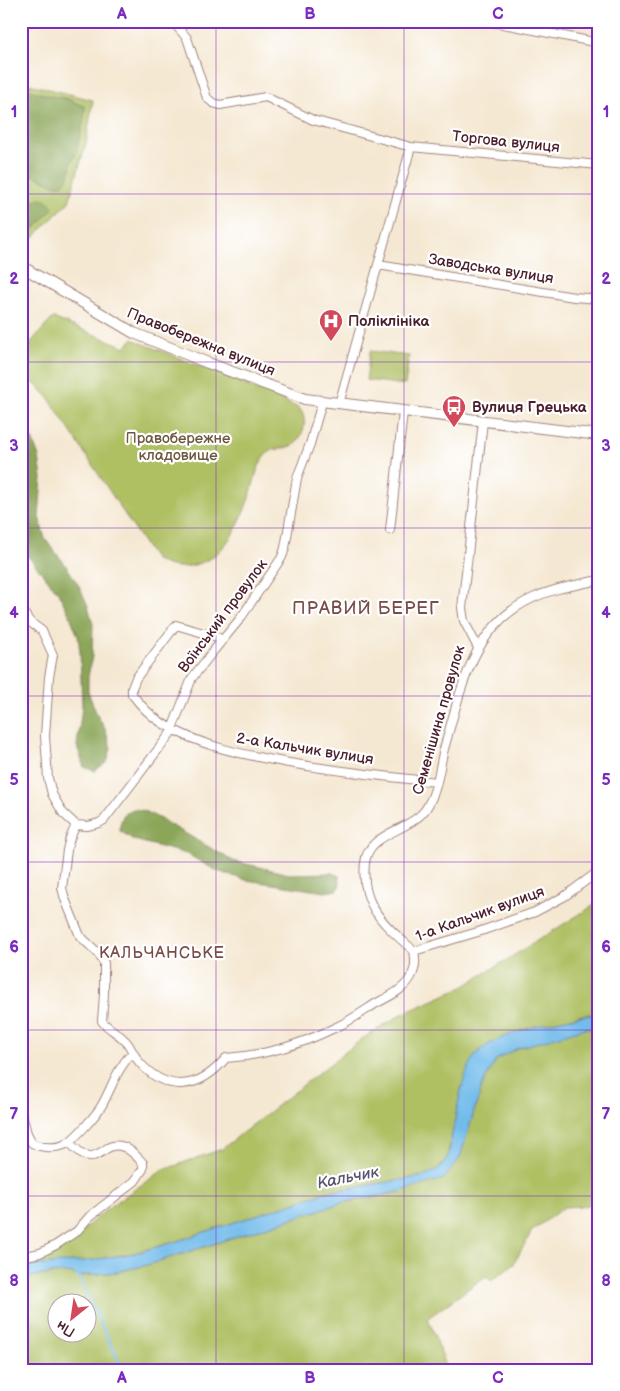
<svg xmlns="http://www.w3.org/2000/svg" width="620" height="1391" font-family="'Balsamiq Sans',sans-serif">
	<rect width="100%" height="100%" fill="#fff"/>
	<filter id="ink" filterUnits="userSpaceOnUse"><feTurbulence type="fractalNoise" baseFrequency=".02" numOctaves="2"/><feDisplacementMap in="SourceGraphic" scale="10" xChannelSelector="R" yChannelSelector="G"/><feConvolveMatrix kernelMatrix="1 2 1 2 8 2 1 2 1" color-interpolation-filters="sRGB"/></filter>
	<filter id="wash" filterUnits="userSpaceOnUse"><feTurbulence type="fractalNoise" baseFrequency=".0096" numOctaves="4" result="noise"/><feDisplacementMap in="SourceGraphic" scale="20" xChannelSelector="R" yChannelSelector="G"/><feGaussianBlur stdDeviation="1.12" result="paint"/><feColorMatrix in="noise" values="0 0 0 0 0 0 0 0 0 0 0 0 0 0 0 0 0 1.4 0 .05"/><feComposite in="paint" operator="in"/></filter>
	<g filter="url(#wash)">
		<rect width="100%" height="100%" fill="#f5e8d2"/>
		<path fill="#afc063" stroke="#7c7047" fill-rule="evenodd" d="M21,82L93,100L86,143L69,202L21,250Z
			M53,318L125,347L132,339L276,397L300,409C302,412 304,416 304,420C306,427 299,443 292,446C282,450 271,447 264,457C257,467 255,478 252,489C242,519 228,557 194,565C179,569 168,567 154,559L48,397L38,387L21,372V353Z
			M370,351L409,356L405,385L366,380Z
			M599,902V1014L583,1015L521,1030L462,1085L447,1160L438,1169L425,1176L327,1192L171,1243L135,1253L93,1260L21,1267V1260L40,1257L60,1247L76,1236L108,1208L163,1170L222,1149L362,1039L402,1014L463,987Z
			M599,1026V1205L564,1207L532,1231L513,1265L491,1281L486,1276L428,1318L447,1368L443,1370H224L212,1367L206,1370H21V1278L51,1274L67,1273L81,1276L116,1272L147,1265L341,1203L399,1192L460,1158C466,1137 482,1072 498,1059C517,1044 574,1030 599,1026ZM58,1304H88V1334H58Z"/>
		<path fill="#8ba659" stroke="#6a6242" d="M21,88L51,96L68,99L85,107L84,118L76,154L71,162L69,176L62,185H54L21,169Z
			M41,198L50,203L53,208L37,226L21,239V205Z
			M21,419L32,439L39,457L42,478L39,517L45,539L65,564L79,586L88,606L93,624L92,656L88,677V692L97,715L105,729L111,748L107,762L94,771L84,767L77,746L82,707L80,652L78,636L70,616L58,592L21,548Z
			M133,809L145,811L162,820L233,861L289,874L333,873L339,876L340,883L338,890L325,892L246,880L217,871L187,854L134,840L120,831V824L124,814Z"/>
		<path fill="#72bceb" stroke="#5e6e8b" d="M599,1014V1026L583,1029L518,1048L496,1060L482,1086L460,1158L444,1179L399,1192L341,1203L147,1265L116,1272L81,1276L67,1273L51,1274L21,1278V1267L93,1260L135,1253L171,1243L327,1192L425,1176C433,1172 442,1168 446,1160C450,1154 450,1144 451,1138C457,1113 460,1079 474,1057C490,1033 571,1016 599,1014Z"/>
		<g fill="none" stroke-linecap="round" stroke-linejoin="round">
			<path stroke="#72bceb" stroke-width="2.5" d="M77,1274L123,1370"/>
		</g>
	</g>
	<g filter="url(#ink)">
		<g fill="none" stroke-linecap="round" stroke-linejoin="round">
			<g stroke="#a0847e" stroke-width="10">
				<path id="minor" d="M172,21L187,38L207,98L213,103L220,105L266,97L313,120L411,147L599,165
					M488,21L599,43
					M378,265L574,297L599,299
					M339,404L411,147
					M390,530L403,412
					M21,609L30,622L42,631L53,655L49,677L45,736L48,778L52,794L63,813L76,825L88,826L99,823L104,820L170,734L192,678L215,649L240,619L282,557L285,548L297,478L310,444L322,402
					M222,640L217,637L176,625L136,678L132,688V694C140,705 151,716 162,723C200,747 246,755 289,763C338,771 388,777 437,782
					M478,648L464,621L462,608L483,421
					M76,825L70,838L67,850L62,888L65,899L80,936L98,953L104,963V994L102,1021C109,1030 121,1034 128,1044C132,1050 135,1057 140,1063C168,1094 200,1089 226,1058C261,1056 300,1045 332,1029C347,1023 361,1013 375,1004C388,997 404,990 411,977C416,968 416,960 414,951
					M414,951C385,925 360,906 365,863C368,831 412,832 427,807C438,789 439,769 444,749C461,691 471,626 533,598C554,588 577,585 599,580
					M414,951L481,931L535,912L565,896L599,871
					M21,1111L27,1133L32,1143C41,1148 56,1149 66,1144C75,1139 97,1114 102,1105C112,1087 117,1068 133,1052
					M21,1257L40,1253L56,1245L77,1231L89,1217L135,1181L143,1169V1163C137,1157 130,1148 121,1146C100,1141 98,1174 69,1142"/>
			</g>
			<g stroke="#a0847e" stroke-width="12">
				<path id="tertiary" d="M21,266L134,333L208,363L305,399L599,435"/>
			</g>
			<use href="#minor" stroke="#fff" stroke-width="8"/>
			<use href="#tertiary" stroke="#fff" stroke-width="10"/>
		</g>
	</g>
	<path fill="none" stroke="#7b2cbf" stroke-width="1" stroke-opacity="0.55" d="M216,21V1370M404,21V1370M21,194H599M21,362H599M21,528H599M21,696H599M21,862H599M21,1030H599M21,1196H599"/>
	<defs>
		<g id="hospital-pin" transform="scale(1.25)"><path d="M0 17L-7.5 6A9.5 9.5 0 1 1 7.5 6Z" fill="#d1495b" stroke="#fff"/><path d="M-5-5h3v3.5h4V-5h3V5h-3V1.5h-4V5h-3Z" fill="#fff"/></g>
		<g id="bus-pin" transform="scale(1.25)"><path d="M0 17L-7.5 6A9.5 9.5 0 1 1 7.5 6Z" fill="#d1495b" stroke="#fff"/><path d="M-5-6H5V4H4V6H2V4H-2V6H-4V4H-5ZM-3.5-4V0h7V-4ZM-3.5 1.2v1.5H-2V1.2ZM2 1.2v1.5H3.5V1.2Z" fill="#fff"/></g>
	</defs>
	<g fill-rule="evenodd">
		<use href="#hospital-pin" x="331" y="321"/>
		<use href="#bus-pin" x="454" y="407"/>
	</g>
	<g text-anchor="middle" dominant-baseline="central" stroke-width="4.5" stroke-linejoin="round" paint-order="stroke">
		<g font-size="15" fill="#4a1f2b" stroke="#fff">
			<text transform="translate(506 142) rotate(6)">Торгова вулиця</text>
			<text transform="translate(491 269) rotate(9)">Заводська вулиця</text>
			<text transform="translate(201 342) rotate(22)">Правобережна вулиця</text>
			<text transform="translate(223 616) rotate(-53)">Воїнський провулок</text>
			<text transform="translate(439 720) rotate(-74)">Семенішина провулок</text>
			<text transform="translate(305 749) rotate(9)">2-а Кальчик вулиця</text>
			<text transform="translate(480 914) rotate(-20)">1-а Кальчик вулиця</text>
		</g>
		<g font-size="15" font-weight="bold" fill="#4a1f2b" stroke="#fff" text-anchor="start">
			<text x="348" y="321">Поліклініка</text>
			<text x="472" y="407">Вулиця Грецька</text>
		</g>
		<g font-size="15" fill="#6d573f" stroke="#fff">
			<text x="178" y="438">Правобережне<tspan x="178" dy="17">кладовище</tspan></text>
		</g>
		<g font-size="16" letter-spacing="1" fill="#794c47" stroke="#fff">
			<text x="162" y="953">КАЛЬЧАНСЬКЕ</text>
		</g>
		<g font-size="16" font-style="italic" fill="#58566e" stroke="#fff">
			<text transform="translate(348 1178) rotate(-11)">Кальчик</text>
		</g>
		<g font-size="18" letter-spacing="1" fill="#794c47" stroke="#fff">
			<text x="366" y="608">ПРАВИЙ БЕРЕГ</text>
		</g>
	</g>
	<rect width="620" height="1391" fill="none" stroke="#fff" stroke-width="55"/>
	<g transform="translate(72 1318) rotate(210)"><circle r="24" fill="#ffffff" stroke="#b7a5aa"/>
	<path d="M0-4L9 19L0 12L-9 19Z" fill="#d1495b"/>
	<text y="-8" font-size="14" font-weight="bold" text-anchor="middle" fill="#4a1f2b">Пн</text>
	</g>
	<rect x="28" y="28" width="564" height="1336" fill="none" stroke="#7b2cbf" stroke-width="2"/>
	<g font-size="16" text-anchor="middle" font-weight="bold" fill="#7b2cbf">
		<text x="122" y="19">A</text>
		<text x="310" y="19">B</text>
		<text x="498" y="19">C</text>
		<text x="14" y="117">1</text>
		<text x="606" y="117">1</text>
		<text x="14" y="284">2</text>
		<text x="606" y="284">2</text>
		<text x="14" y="451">3</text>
		<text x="606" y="451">3</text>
		<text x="14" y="618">4</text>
		<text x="606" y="618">4</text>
		<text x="14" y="785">5</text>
		<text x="606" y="785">5</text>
		<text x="14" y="952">6</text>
		<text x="606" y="952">6</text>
		<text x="14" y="1119">7</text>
		<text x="606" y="1119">7</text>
		<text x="14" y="1286">8</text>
		<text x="606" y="1286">8</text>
		<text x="122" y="1383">A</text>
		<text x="310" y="1383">B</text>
		<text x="498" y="1383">C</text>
	</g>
</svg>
